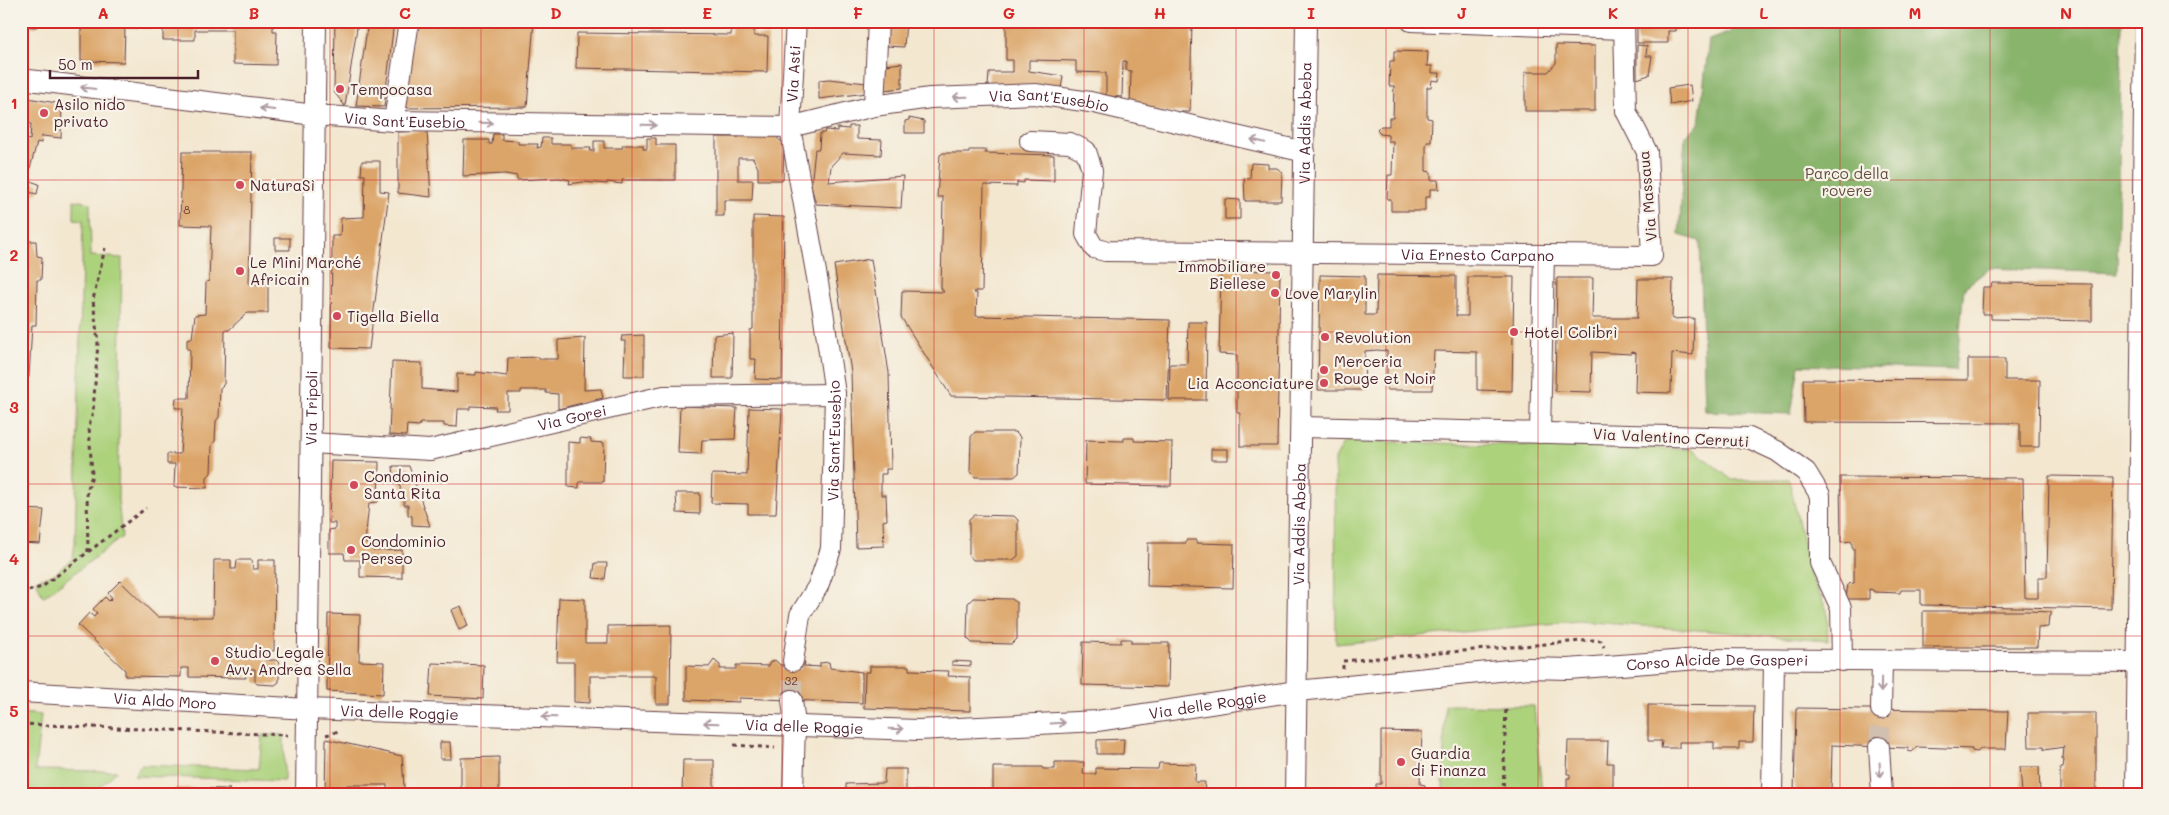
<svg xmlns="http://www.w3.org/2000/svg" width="2169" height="815" font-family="Mali,sans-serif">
	<rect width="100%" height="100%" fill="#f7f3e8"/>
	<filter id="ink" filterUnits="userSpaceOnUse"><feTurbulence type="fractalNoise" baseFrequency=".02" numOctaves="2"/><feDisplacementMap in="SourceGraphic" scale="10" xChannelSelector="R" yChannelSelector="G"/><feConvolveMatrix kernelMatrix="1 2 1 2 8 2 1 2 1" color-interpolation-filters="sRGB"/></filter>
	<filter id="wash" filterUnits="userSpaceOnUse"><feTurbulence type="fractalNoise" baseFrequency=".0096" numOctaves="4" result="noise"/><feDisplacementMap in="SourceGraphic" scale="20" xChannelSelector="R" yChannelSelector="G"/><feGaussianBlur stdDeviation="1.12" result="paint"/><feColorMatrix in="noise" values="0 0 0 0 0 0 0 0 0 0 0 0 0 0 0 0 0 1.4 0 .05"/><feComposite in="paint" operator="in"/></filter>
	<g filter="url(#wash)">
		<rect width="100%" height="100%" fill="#f3e7d0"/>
		<path fill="#acd27c" stroke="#7b7854" d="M74,200L90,203L91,256L122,258L118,500L122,537L43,597L36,580L56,573L73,558L75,542L83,220L74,219Z
			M1345,441L1693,449L1732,480L1789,479L1810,575L1827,610L1828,640L1578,621L1336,644L1335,459Z
			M1445,705L1534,706L1542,794H1443Z
			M21,713L41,715L35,770L117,771L92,794H21Z
			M262,735H284V781L134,776L141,765L259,769Z"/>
		<path fill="#89b46c" stroke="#6a6a4c" d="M1730,21H2122L2117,273L1990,268L1964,288L1956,370L1799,365L1791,414L1705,411L1700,241L1679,235L1685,137L1699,124L1709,40L1731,32Z"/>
		<g id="blocks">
			<path fill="#dba467" d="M21,21H37V27L21,26Z
				M81,21H277V24H273V31H277L276,65L233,64V30H195V40H163V29L125,28L124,62L81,61Z
				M335,21H358L345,106L334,92Z
				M368,21H394L384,107L356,106Z
				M414,21H534L527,107L403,108Z
				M732,21H754V36H768L767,72L576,68L577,33L731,35Z
				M887,21H906L904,47L886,46Z
				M1006,21H1192L1190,112H1158L1130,105L1131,71L1126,70V61H1123L1122,97L1106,96V73L1076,72V61L1029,60V71L1063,76L1061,89L1042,85L988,86L989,72H1013V60H1006Z
				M1250,21H1285V25L1250,23Z
				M1637,21H1676V31H1668V43H1637Z
				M1556,45L1595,46V111H1525V72H1548L1556,63Z
				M1637,45L1647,46L1646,56H1652L1649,75L1637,79Z
				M1394,51L1428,52L1427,66H1432V73H1440L1439,81L1432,80L1431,87H1427V118L1432,119L1431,142H1427L1426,146V171L1431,172V180H1438L1439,189H1430V197H1425V211H1391V199H1387L1388,175H1392L1393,141H1388V135L1380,134L1377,130L1381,126H1389V118H1393L1394,86H1389L1390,61H1394Z
				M902,63V88L884,90L885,65Z
				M829,79L867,83L866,93L819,99V80Z
				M1690,85L1692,101L1670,105L1668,88Z
				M28,98L62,104L61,138L42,136L41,143L37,142L27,180L39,184L37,194L21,190V138L30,140L31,124L26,123Z
				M909,118L924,121V133H905V121L909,120Z
				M849,126H857V139L882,140L881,155L843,153L831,166L829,182L903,176L901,208L816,204L811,186L815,149H819L820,133H824L825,130L837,131V128L849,129Z
				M427,131L431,197L398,193V132Z
				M740,133L773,134L784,144L783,180H758V168L753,158H738V180H753L752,200H724V216H716V137H739Z
				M493,134H502V140L518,141V144H538L537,148L541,147L542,138H551V144H571V148H591L590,151H594V141H604V148H622L623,145H643V149H647V138H656V145H675V180H622V184L607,182V184L583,182L569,184L570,180L559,178L517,180V176L505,174L463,176L464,140H489V144H492Z
				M969,150H986L985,153L1054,155V181L1024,180V183L1017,182V186L984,185L982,291H975L974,293H977L976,316L1170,320L1167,400L951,396L901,317L902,291L944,292L941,288L943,197H937L940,155L943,153H969Z
				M182,152H252L249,284H268V313H247L229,330H225L224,384L220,388L219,417L216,421L215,441L212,445L211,473L207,477V488L174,487L175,464H167V454H180L183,408H175L176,398H189L190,349H187V339L192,338L195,315L205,314L206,282L209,281L211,226L180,225Z
				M362,161H380V191L389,192L369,349L331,348L332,236H340L341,218L364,217L365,175H361Z
				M1251,163L1268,164V168H1277L1282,172L1281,201H1245L1244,178L1250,179Z
				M1225,199L1240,200V219H1225Z
				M753,216L784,217L782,380L755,379L756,359H750V330L753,329Z
				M275,238H290V250H275Z
				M21,241H36L37,256L42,257L41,280H37L36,325H32L29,377L26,378L24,429H21Z
				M871,259L889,373L891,469H886V474H881V495H886L887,520L883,521L884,546L856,547L851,372L834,265Z
				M1221,270L1280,271L1277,446H1240V413H1237V355L1219,354Z
				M1320,275L1365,276V315H1376L1377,275L1456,276V316H1468V277H1514L1512,391L1477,390V352L1434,351L1432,390H1387V351L1377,350L1365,351L1364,390H1318Z
				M1557,278H1593L1592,318H1637L1638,279H1673L1672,319L1694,318L1693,355L1672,353L1671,393L1635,392L1636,353L1631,352V354L1592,352L1591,392L1555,391Z
				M1992,283L2092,284V321L1991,319V314H1982L1983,287H1991Z
				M1188,322H1207L1206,400H1169L1170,364H1187Z
				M733,333L732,378H713L714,335Z
				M644,335V376H624L625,341H621L622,336Z
				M585,338L584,390L601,389L603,398L558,409V394L546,393V390H521V393H508V410H495L496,407L470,406V409H458L457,427L444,426V423H420L419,426L407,425L406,436L389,435L392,362L422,363V389L457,392V374L476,375V372L507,376L508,358L539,357V359H558V340Z
				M1968,359H2005V380H2040L2039,447H2020V423L1804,422L1803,379L1968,380Z
				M680,406L737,408L735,439L702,440L701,454L678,453Z
				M749,408L782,409L776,514H748V504L711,503L712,474L747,475Z
				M975,432H1015L1020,437L1019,473L1014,477H975L970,472L971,437Z
				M580,438L591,439V442L604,443L603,482H579V488L568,487V442L580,443Z
				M1124,438H1134V441L1172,442L1171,486L1085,484L1086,440L1124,441Z
				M1211,449H1228V460H1211Z
				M331,461L379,462L378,502L369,503L365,543L372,544L373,551L402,550V578L360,577V560H345L344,553H329V530L335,529V523H329Z
				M393,466H409L430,526L412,525V516L408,515V505H404V496L401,495L400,486L398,485L397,477H394Z
				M2049,476L2113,477L2111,609L1921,605V590H1901L1900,593L1874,592L1873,590L1869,589V599H1846L1848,584L1854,583V548H1852V541L1841,542L1840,477L2023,478L2025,598H2038V577H2047Z
				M676,493H700V514L677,513Z
				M21,509L44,510L40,544L21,543Z
				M974,515L1014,516L1018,520V556L1013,560H973L969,555V519Z
				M1186,540H1196V543L1234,544L1233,588L1147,586L1148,543H1186Z
				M214,560H231V569H236L237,560H252L253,569H258V560H275L274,651H265V660H276L279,663V682L275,685L257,684L255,681V669H245L246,678L189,677V668H181V677L125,676V670L78,625L89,613L94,617L97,613L93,609L105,597L109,601L112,598L108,593L120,581L157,617H213Z
				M595,563H607L605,579L593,578Z
				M559,598L585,599V643H608V626L671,625L670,704H656V676H590V703L574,702V662H557Z
				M973,598L1012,599L1017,603V639L1012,644L972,643L967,638L968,603Z
				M461,606L468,626L459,630L451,610Z
				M1923,611H2027L2051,612V616H2049L2048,627L2038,628L2037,647H1923Z
				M328,614L360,615L359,661L384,662L383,694L327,691Z
				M1121,639H1131V643H1169L1168,687L1082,685L1083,642L1121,643Z
				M714,660L720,665V669H736V665L769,666V663L775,660L780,665H784V661H793L805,662L804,666L820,667V663L829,662L830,668L862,672V703L739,698V702L686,700V666L709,667Z
				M952,661L971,662V666L952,665Z
				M432,663L484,665L483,699L430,696Z
				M870,666H909V670L949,671L948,676L970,677V711L864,708L865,672H870Z
				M1648,705L1754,706L1753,742H1739V749H1714V742H1679V748H1661L1662,741H1648Z
				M1796,708L2008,711L2006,749H1981L1977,752L1972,751V749L1917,747L1912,752L1908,751V748L1832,745L1831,794H1794Z
				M2028,713H2096V794H2060V768H2063L2064,760L2060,758H2063L2064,747L2044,750V747H2029Z
				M1381,731L1422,732L1420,784L1425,785V794H1376V784H1381Z
				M326,739L402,756L404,787L402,794H387V785H347L346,789H350V794H325Z
				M1124,739L1123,754H1097V740Z
				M1568,741H1608L1607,763H1613V794H1567V778H1570V774H1567Z
				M440,742H450L451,759H440Z
				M499,757V794H451V792H461V758Z
				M683,760H714V794H682Z
				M1055,762H1084L1083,774H1096V768L1158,769L1159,763L1196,764L1195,782H1205L1204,794H993V767H1042L1043,769H1055Z
				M2020,767H2039L2040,794H2022Z
				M885,769H906V791H927V794H828V791H846V784L884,783Z
				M175,788L230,789L222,794H175Z"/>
		</g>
	</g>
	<g filter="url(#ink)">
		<use href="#blocks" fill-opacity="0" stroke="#633d44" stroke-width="1"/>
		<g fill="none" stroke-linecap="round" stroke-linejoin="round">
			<path stroke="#d1bfaf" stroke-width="20" stroke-dasharray="20 10" stroke-linecap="butt" d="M792,700L793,661
				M1879,747L1881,709"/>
			<g stroke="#633d44" stroke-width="22">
				<g id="minor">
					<path d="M1411,21L1624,29"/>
					<path id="s1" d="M21,79L315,115L394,121L790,127L874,106L930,98L1035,94L1090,102L1305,152"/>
					<path d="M874,106L878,21"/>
					<path d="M394,121L409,21"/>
					<path id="s2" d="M1030,141L1070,143L1086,151L1092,170L1086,234L1094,248L1105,251L1652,256L1647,152L1626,111L1624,21"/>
					<path d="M1302,427L1749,438L1777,451L1806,472L1820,495V563L1841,608L1842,661"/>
					<path d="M1540,433L1544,255"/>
					<path id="s3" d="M311,443L430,450L664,396L835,394"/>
					<path id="s4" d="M793,661L800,615L818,586L831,549L835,394L823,311L790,127L796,21"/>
					<path id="s5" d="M21,692L308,709L918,730L1097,721L1297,691L1529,668L1568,669L1699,659L2138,662"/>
					<path d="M792,700L795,725L793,794"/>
					<path d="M1881,709L1882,661"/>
					<path d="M1879,747L1882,794"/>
					<path id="s6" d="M306,794L316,21"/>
					<path id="s7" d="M1295,794L1306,21"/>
					<path d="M1772,794L1774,660"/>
					<path d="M2136,794L2145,21"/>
				</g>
			</g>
			<path stroke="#633d44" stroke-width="3" stroke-dasharray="4 4" stroke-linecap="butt" d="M88,552L87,492L92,475L89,426L93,412L98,342L93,300L105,248
				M21,593L42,587L146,508
				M1343,669V661L1594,640L1601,641L1604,647
				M21,724L287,735
				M326,735L339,731
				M21,736L24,710
				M734,745L775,748
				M1503,794L1506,706"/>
			<use href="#minor" stroke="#fff" stroke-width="20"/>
		</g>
		<defs><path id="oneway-shaft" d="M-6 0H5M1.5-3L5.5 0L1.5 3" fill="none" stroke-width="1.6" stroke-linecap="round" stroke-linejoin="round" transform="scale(1.25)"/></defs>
		<g stroke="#ae9aa0">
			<use href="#oneway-shaft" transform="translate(88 88) rotate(-173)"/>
			<use href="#oneway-shaft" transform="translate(960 97) rotate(178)"/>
			<use href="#oneway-shaft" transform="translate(267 109) rotate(-173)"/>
			<use href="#oneway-shaft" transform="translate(486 123) rotate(1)"/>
			<use href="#oneway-shaft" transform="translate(649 125) rotate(1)"/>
			<use href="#oneway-shaft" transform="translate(1258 141) rotate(-167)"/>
			<use href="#oneway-shaft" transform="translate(1881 685) rotate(91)"/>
			<use href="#oneway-shaft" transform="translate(549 717) rotate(-178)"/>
			<use href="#oneway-shaft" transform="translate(711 723) rotate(-178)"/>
			<use href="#oneway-shaft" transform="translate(1058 723) rotate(-3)"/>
			<use href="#oneway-shaft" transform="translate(896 729) rotate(2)"/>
			<use href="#oneway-shaft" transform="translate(1880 770) rotate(87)"/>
		</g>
	</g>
	<path fill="none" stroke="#d62828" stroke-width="1" stroke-opacity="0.55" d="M178,21V794M330,21V794M481,21V794M632,21V794M782,21V794M934,21V794M1084,21V794M1236,21V794M1386,21V794M1538,21V794M1688,21V794M1840,21V794M1990,21V794M21,180H2148M21,332H2148M21,484H2148M21,636H2148"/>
	<g fill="#d1495b" stroke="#f7f3e8" stroke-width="2">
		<circle cx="340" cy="89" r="5"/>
		<circle cx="44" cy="113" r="5"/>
		<circle cx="240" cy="185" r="5"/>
		<circle cx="240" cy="271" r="5"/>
		<circle cx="1276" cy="275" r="5"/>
		<circle cx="1275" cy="293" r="5"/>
		<circle cx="337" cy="316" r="5"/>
		<circle cx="1514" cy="332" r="5"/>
		<circle cx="1325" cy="337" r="5"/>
		<circle cx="1324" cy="370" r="5"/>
		<circle cx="1324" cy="383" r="5"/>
		<circle cx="354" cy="485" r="5"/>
		<circle cx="351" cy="550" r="5"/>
		<circle cx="215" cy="661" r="5"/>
		<circle cx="1401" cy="762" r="5"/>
	</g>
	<g text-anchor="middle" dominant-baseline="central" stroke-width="4.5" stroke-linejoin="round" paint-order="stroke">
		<g font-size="12" fill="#6e403a">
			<text x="187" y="209">8</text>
			<text x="791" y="680">32</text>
		</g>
		<g font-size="15" fill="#4a1f2b" stroke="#f7f3e8">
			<text stroke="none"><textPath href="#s4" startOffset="599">Via Asti</textPath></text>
			<text stroke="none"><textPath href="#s1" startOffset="1034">Via Sant'Eusebio</textPath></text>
			<text stroke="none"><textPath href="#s1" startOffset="386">Via Sant'Eusebio</textPath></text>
			<text stroke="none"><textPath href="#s7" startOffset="671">Via Addis Abeba</textPath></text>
			<text transform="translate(1647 196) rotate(-95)">Via Massaua</text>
			<text stroke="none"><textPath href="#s2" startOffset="542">Via Ernesto Carpano</textPath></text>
			<text stroke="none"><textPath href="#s6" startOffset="386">Via Tripoli</textPath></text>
			<text stroke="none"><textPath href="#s3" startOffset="265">Via Gorei</textPath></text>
			<text transform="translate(1671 437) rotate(3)">Via Valentino Cerruti</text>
			<text stroke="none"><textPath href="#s4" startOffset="228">Via Sant'Eusebio</textPath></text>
			<text stroke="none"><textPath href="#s7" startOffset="270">Via Addis Abeba</textPath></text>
			<text stroke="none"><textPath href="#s5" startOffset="1701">Corso Alcide De Gasperi</textPath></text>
			<text stroke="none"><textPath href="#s5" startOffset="144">Via Aldo Moro</textPath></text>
			<text stroke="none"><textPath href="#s5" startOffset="1189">Via delle Roggie</textPath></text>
			<text stroke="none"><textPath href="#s5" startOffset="379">Via delle Roggie</textPath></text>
			<text stroke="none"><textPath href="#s5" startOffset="784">Via delle Roggie</textPath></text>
		</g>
		<g font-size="15" fill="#4a1f2b" stroke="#f7f3e8" text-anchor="start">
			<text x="350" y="89">Tempocasa</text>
			<text x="54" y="104">Asilo nido<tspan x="54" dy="17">privato</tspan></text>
			<text x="250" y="185">NaturaSì</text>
			<text x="250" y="262">Le Mini Marché<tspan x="250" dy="17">Africain</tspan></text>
			<text x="1266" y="266" text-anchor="end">Immobiliare<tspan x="1266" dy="17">Biellese</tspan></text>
			<text x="1285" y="293">Love Marylin</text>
			<text x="347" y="316">Tigella Biella</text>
			<text x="1524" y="332">Hotel Colibrì</text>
			<text x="1335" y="337">Revolution</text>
			<text x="1334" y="361">Merceria<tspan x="1334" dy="17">Rouge et Noir</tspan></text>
			<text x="1314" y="383" text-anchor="end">Lia Acconciature</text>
			<text x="364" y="476">Condominio<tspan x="364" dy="17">Santa Rita</tspan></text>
			<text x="361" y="541">Condominio<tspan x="361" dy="17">Perseo</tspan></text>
			<text x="225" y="652">Studio Legale<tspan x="225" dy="17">Avv. Andrea Sella</tspan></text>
			<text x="1411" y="753">Guardia<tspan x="1411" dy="17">di Finanza</tspan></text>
		</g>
		<g font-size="15" fill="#624c3f" stroke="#f7f3e8">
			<text x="1847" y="173">Parco della<tspan x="1847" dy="17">rovere</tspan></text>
		</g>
	</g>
	<rect width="2169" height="815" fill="none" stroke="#f7f3e8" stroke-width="55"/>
	<path d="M50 70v8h148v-8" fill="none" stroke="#4a1f2b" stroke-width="2.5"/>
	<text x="58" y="70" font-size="15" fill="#4a1f2b" stroke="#f7f3e8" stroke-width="4" paint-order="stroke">50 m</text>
	<rect x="28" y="28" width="2114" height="760" fill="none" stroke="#d62828" stroke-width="2"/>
	<g font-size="16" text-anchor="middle" font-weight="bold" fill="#d62828">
		<text x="103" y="19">A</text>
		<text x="254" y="19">B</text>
		<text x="405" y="19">C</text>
		<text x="556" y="19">D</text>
		<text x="707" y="19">E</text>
		<text x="858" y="19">F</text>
		<text x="1009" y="19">G</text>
		<text x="1160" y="19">H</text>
		<text x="1311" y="19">I</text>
		<text x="1462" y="19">J</text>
		<text x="1613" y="19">K</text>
		<text x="1764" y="19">L</text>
		<text x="1915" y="19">M</text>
		<text x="2066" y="19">N</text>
		<text x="14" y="109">1</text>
		<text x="14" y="261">2</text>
		<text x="14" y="413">3</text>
		<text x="14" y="565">4</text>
		<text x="14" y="717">5</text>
	</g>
</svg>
